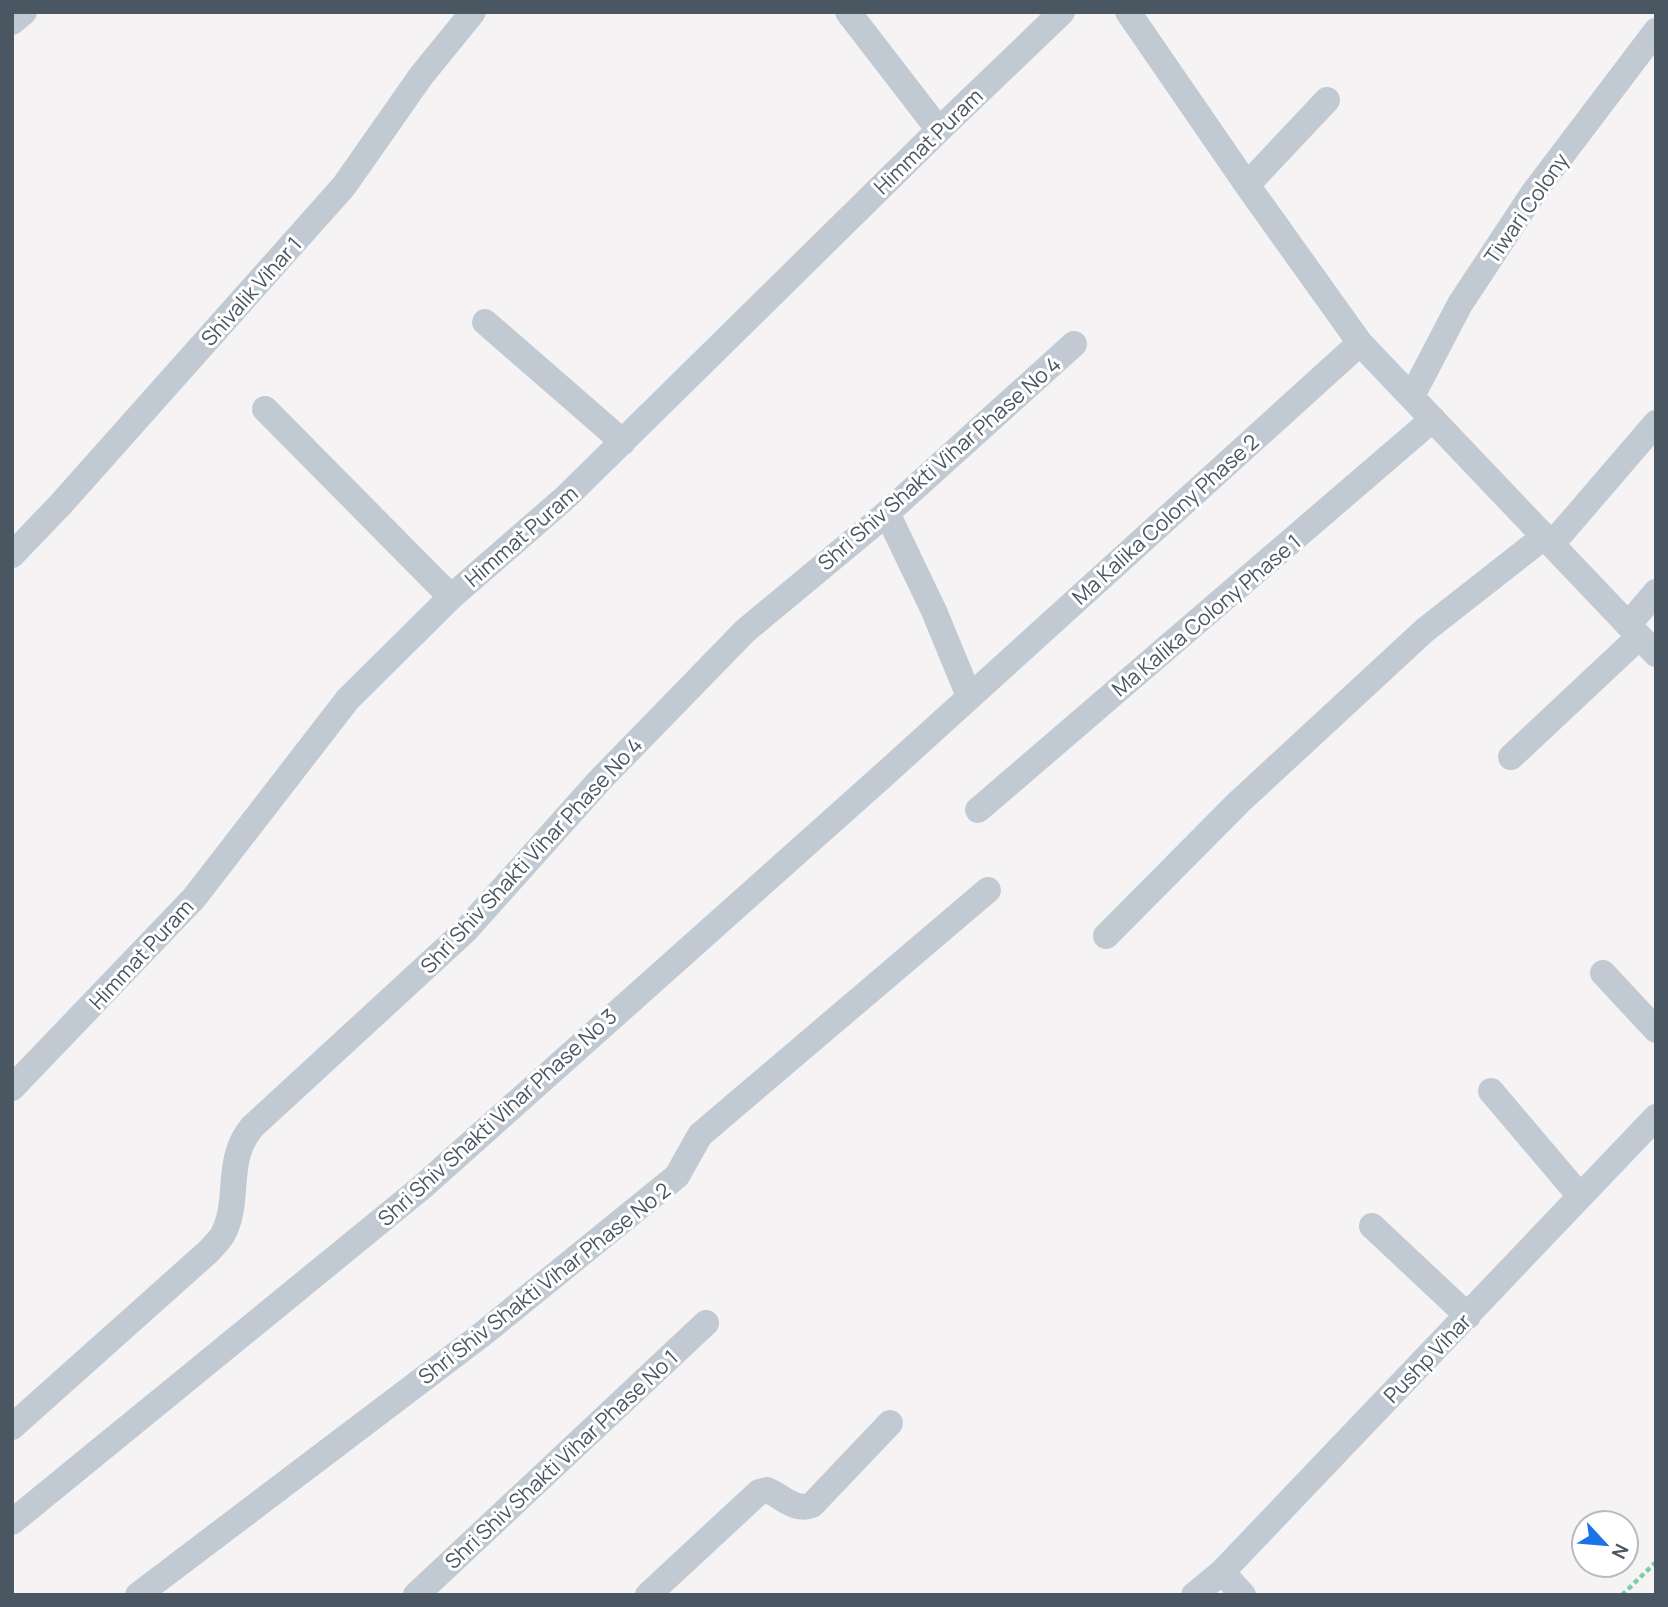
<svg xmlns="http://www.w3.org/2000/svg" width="1668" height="1607" font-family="Manrope,sans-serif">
	<rect width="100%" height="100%" fill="#f5f3f3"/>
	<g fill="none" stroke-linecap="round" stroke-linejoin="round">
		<path stroke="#7ad0a6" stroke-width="4.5" stroke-dasharray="5 3.5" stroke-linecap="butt" d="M1622,1595L1656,1562"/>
		<path stroke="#c1cad2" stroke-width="26" d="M848,12L939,130
			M1128,12L1247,185L1360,343L1656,654
			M12,22L24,12
			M1247,185L1327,100
			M485,322L623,442
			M1412,396L1460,304L1534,192L1656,31
			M265,409L451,597
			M887,513L934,611L969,696
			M1552,544L1656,423
			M12,555L61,504L344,186L421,76L473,12
			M1628,625L1656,592
			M1511,757L1639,637
			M978,810L1433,419
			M1106,936L1239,802L1425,630L1545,536
			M1603,973L1656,1030
			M12,1088L194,898L348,699L451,597L566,497L939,130L1062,12
			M1491,1091L1580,1196
			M1372,1226L1468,1316
			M12,1427L209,1251C213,1246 220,1240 223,1234C241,1200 224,1160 252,1127L465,931L600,780L745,631L887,513L1074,344
			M12,1522L421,1188L887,772L1360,343
			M1222,1572L1243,1595
			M138,1595L480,1336L677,1176L700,1135L988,890
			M416,1595L706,1323
			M648,1595L759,1492L767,1490C782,1496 795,1512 812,1505L890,1423
			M1194,1595L1222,1572L1656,1117"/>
	</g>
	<g text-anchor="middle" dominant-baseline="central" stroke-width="6" stroke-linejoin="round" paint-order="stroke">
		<g font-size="21" fill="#4a5661" stroke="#fff">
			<text transform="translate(928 141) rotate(-44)">Himmat Puram</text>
			<text transform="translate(1526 208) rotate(-55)">Tiwari Colony</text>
			<text transform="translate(251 291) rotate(-48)">Shivalik Vihar 1</text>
			<text transform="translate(939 463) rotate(-41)">Shri Shiv Shakti Vihar Phase No 4</text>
			<text transform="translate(1165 519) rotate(-42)">Ma Kalika Colony Phase 2</text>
			<text transform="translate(521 536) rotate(-41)">Himmat Puram</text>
			<text transform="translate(1206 615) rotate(-40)">Ma Kalika Colony Phase 1</text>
			<text transform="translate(531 855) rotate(-47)">Shri Shiv Shakti Vihar Phase No 4</text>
			<text transform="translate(141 954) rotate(-47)">Himmat Puram</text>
			<text transform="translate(497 1117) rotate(-42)">Shri Shiv Shakti Vihar Phase No 3</text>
			<text transform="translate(544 1283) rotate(-38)">Shri Shiv Shakti Vihar Phase No 2</text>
			<text transform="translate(1427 1358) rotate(-46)">Pushp Vihar</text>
			<text transform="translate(561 1459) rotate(-43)">Shri Shiv Shakti Vihar Phase No 1</text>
		</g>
	</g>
	<rect width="1668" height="1607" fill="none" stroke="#4a5661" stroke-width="28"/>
	<g transform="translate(1605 1544) rotate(116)"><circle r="33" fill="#ffffff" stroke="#b7bbc0" stroke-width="2"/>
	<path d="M0-5L12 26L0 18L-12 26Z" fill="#1a73e8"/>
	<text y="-10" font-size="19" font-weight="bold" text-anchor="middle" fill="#4a5661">N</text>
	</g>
</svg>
